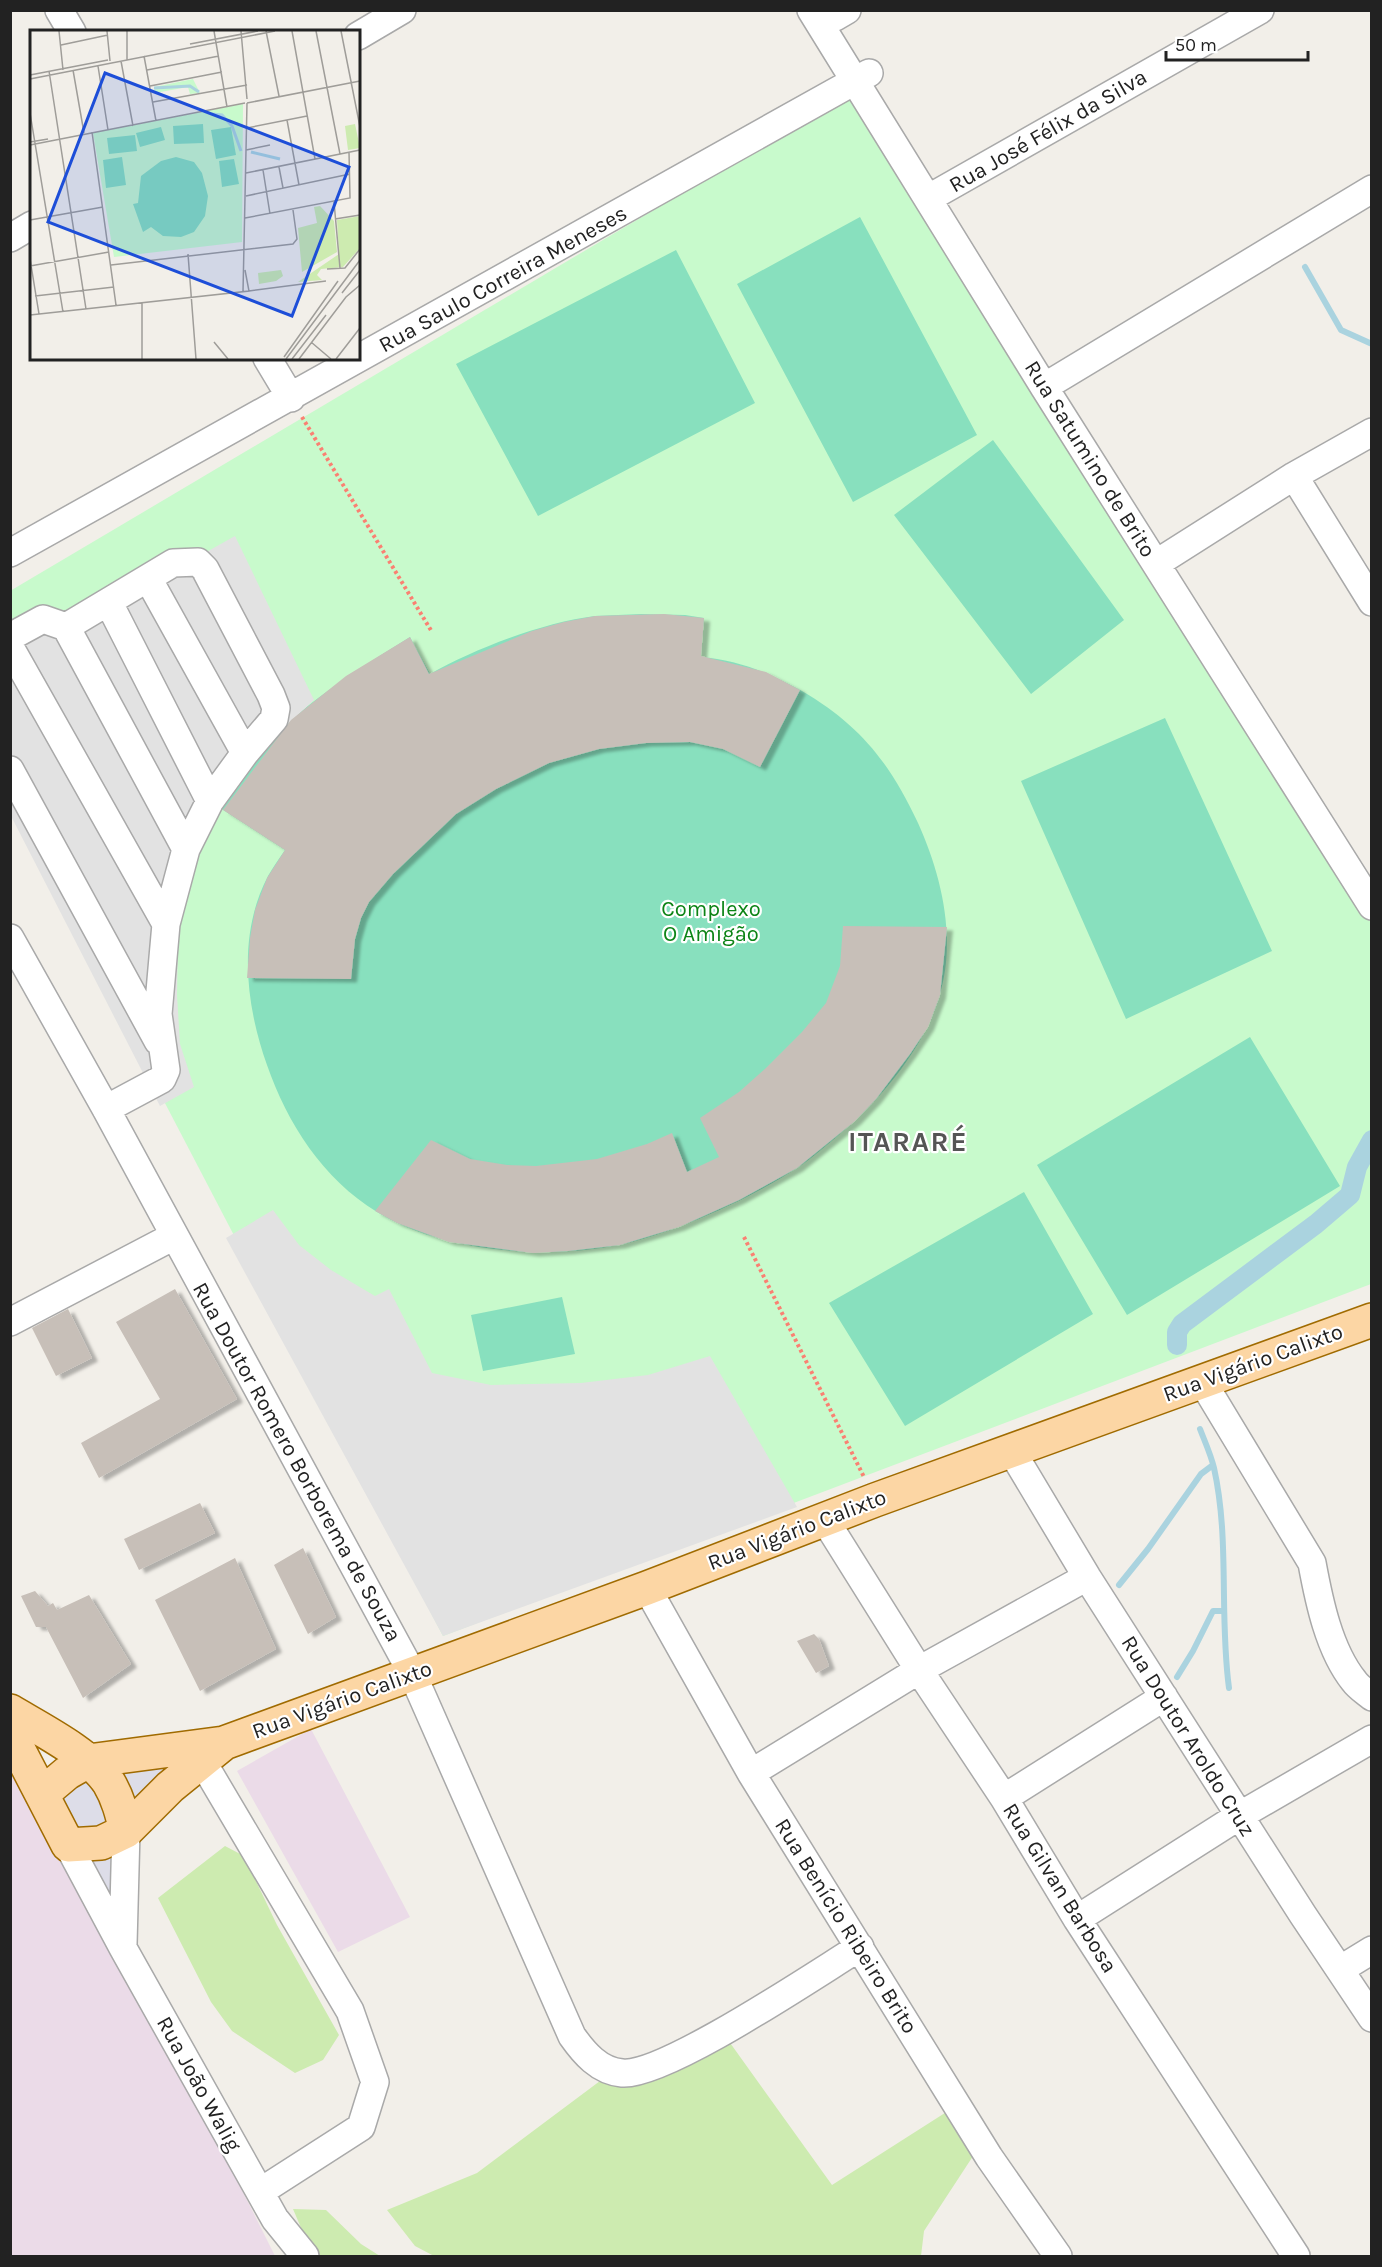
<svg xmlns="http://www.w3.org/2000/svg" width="1382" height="2267" font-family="Karla,sans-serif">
	<defs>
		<filter id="shadow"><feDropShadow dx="6" dy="3.5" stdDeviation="1.5" flood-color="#0004"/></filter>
	</defs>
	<rect width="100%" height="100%" fill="#f2efe9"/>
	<path fill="#ebdbe8" d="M11,1728L275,2256H11Z
		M311,1729L410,1917L338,1952L237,1771Z"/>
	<path fill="#cdebb0" d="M225,1846L244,1856L277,1925L339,2035L323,2060L295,2073L232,2031L211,2002L158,1898Z
		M728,2040L832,2185L948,2111L977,2150L924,2231L921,2256H434L415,2246L387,2210L477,2173L604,2078Z
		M293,2209L326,2210L361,2244L380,2256H313Z"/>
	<path fill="#c8facc" d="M858,89L1371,903V1284L443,1636L11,808L10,591Z"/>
	<path fill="#88e0be" d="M860,217L977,435L853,502L737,284Z
		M676,250L755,403L538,516L456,364Z
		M993,440L1124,620L1031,694L894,515Z
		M641,614L685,615L704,618L700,657C738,660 770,673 802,691C860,725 890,763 918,823C942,876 957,940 939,997C921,1055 874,1107 828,1144C818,1152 808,1161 797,1168C752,1198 672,1234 619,1245C573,1254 525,1254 479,1247C444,1241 408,1231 377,1212C323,1179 287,1123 267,1065C246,1006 237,935 268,876C273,867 279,859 285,850L214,804C225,790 236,774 248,761C294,710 352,673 410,637L430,674C474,649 544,622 595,616C610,615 626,615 641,614Z
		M1165,718L1272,951L1126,1019L1021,781Z
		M1250,1037L1340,1186L1127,1315L1037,1165Z
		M1024,1192L1093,1314L905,1426L829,1303Z
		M562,1297L575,1354L483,1371L471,1315Z"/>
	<path fill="#e2e2e2" d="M235,536L314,700L249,760L230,781L184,876L178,939L177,995L180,1044L194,1087L160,1106L11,816L10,629L92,616Z
		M273,1210L299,1245L331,1270L375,1296L389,1289L432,1373L491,1385L581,1383L648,1375L710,1356L797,1507L443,1636L226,1238Z"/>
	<path fill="#dddde8" d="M209,1749L129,1821L101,1766Z
		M86,1765L122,1830L70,1841L47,1793Z
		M123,1836L120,1937L73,1847Z"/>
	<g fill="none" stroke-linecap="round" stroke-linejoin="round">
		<path stroke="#aad3df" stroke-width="6" d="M1305,267L1341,330L1372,344
			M1200,1429C1205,1442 1211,1455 1214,1468C1230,1540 1219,1615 1229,1688
			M1119,1585L1148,1549L1201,1474L1213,1465
			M1177,1677L1193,1651L1213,1611H1224"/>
		<path stroke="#aad3df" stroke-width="20" d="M1177,1345V1332L1182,1324L1316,1224L1350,1195L1357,1167L1372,1140"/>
	</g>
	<path fill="#c7bfb8" filter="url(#shadow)" d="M664,614L704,618L701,656L766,672L800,690L760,767L723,749L690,742L646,743L599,749L549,763L496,789L456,814L393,874L369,902L361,918L355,939L351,979L247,978L250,938L255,910L267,878L285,850L223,810L291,720L346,676L410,637L429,674L532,631L564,622L595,616Z
		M843,926L947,927L940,995L928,1027L910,1054L876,1099L855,1121L797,1168L739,1200L679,1227L620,1245L568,1251L533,1253L449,1242L397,1223L375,1211L431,1140L470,1159L507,1165L536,1166L597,1159L647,1144L672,1133L687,1172L719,1157L700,1118L739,1092L766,1068L802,1032L826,1003L840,966Z
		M175,1289L237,1399L99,1478L81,1443L160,1399L116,1322Z
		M68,1309L92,1358L56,1376L32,1328Z
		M200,1503L215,1533L139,1570L124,1539Z
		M303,1548L336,1617L308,1634L274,1565Z
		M235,1558L276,1649L200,1691L155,1600Z
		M35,1591L48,1606L53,1603L57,1610L89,1595L131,1664L83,1698L46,1627H36L21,1596Z
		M814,1634L819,1639L829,1666L816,1673L797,1641Z"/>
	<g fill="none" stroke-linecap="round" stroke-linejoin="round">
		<g stroke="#a9a9a9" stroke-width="30">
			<path id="minor" d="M59,10L72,32
				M811,10L1044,387L1372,906
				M835,17L847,10
				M358,36L402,10
				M929,198L1260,10
				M10,238L32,225
				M267,358L291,398
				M1044,387L1372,189
				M1294,476L1372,602
				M10,553L869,73
				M1157,563L1294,476L1372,432
				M149,580L245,753
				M109,603L210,801
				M66,627L186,849
				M10,637L43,619L66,627L173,563L198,562L205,569L271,695L276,708L274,719L245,753L210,801L186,849L166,924L158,1014L166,1070L162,1079L106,1109
				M10,647L166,924
				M10,770L158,1041
				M10,938L106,1109L412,1673L572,2036C584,2053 599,2071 622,2073C664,2077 816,1974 860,1947
				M10,1322L174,1236
				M1202,1381L1312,1563C1319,1601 1329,1650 1354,1681C1358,1687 1366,1692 1372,1697
				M1011,1450L1087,1577L1303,1915L1372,2018
				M825,1520L919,1670L1004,1798L1077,1919L1296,2256
				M647,1588L751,1773L989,2157L1058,2256
				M202,1761L350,2011L375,2082L361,2127L260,2192
				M751,1773L919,1670L1087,1577
				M1004,1798L1164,1697
				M68,1845L123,1948L275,2219L305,2256
				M1077,1919L1239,1816L1372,1739
				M123,1944L126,1831
				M1341,1969L1372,1950"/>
		</g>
		<g stroke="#a06b00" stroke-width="36">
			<path id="major" d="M10,1711C40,1729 90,1754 109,1783C118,1798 122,1814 126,1831
				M10,1733L68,1845L101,1843L126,1831L170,1787L223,1744
				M42,1794L67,1773L88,1761L224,1743L647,1588L875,1500L1372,1320"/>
		</g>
		<path stroke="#fa8072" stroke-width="4" stroke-dasharray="3 3" stroke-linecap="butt" d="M302,417L432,632
			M744,1237L864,1477"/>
		<use href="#minor" stroke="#fff" stroke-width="27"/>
		<use href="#major" stroke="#fcd6a4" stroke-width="33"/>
	</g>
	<g text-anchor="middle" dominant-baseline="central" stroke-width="4.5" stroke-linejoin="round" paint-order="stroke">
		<g font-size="22" fill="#222" stroke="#fff">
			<text transform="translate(1048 131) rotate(-30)">Rua José Félix da Silva</text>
			<text transform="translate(503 279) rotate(-29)">Rua Saulo Correira Meneses</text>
			<text transform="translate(1090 459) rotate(58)">Rua Satumino de Brito</text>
			<text transform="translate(1253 1363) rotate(-20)">Rua Vigário Calixto</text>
			<text transform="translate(297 1462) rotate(61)">Rua Doutor Romero Borborema de Souza</text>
			<text transform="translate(797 1530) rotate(-21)">Rua Vigário Calixto</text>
			<text transform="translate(342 1700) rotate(-20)">Rua Vigário Calixto</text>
			<text transform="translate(1188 1736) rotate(58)">Rua Doutor Aroldo Cruz</text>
			<text transform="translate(1060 1888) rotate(58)">Rua Gilvan Barbosa</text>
			<text transform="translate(846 1926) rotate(58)">Rua Benício Ribeiro Brito</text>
			<text transform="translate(199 2084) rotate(61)">Rua João Walig</text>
		</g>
		<g font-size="22" fill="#0c8416" stroke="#fff">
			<text x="711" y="909">Complexo<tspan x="711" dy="25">O Amigão</tspan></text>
		</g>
		<g font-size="28" font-weight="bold" letter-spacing="1.5" fill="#555" stroke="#fff">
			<text x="908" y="1141">ITARARÉ</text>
		</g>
	</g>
	<g transform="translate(30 30)">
		<rect width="330" height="330" fill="#f2efe9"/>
		<path d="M325,94L330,118L318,120L315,96ZM290,176L304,191L307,222L272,242L268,198L287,193L284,177ZM330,186V218L313,237L291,239L287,245L292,250L268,252L309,224L307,190ZM251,240L253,246L246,251L229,254L228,243Z" fill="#cdebb0"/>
		<path d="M163,49L170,63L160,64L158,57L125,63L124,57ZM213,74L212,212L84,227L63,103Z" fill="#c8facc"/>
		<path d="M173,94L174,113L144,114L143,96ZM131,97L135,110L110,117L106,103ZM201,97L206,125L186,129L181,100ZM105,105L107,121L79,124L77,108ZM92,127L96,155L76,158L73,130ZM146,127L164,132L172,143L178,166L175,186L164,202L151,207L133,206L121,197L113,202L103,174L108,173L111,146L131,131ZM204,129L209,154L192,157L189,131Z" fill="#88e0be"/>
		<path fill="none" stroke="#aad3df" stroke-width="3" d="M124,58L160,56L169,62M182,84L192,85L202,96L211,121M221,122L250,129"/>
		<path fill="none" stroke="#9f9d99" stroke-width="1.5" d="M29,1L33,40M77,1L80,31M184,1L197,77M211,1L217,69M236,1L249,66M262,1L285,129M286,1L310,124M311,1L330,97M160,14L228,1M31,15L78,5M114,26L126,91M97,30V1M91,31L103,96M68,36L78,100M43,40L54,103M117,40L189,26M19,41L56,279M0,45L78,30M0,49L245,1M120,56L192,42M123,72L217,55M217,73L330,51M0,83L33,282M257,90L269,155M217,98L277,86M62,102L86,275M0,112L18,109M0,115L215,73M216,120L240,115M249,137L253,158M233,140L240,184M216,143L330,120M216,166L320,144M304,172L310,238M215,188L320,168L319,122M305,189L330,185M0,190L73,177M158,224L166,329M0,229L9,284M81,235L263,214L267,209L263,180M0,236L79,222M297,239L315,238L330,219M219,261L296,251M213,262L217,73M312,263L330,240M5,266L84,257M112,273V329M0,285L219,261L215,240M184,312L198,329M281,312L301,329M254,327L308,251M256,329L330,230M262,329L296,285M269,329L316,267L330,255M306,329L330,298"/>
		<path fill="#1d4ed8" fill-opacity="0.15" stroke="#1d4ed8" stroke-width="3" d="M75,43L319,137L262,286L18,192Z"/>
		<rect width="330" height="330" fill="none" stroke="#222" stroke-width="3"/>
	</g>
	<rect width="1382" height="2267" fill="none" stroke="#222222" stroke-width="24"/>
	<path d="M1166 51v9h142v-9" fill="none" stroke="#222222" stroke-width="3"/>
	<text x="1175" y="51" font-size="18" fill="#222222" stroke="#ffffff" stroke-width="4.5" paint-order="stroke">50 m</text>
</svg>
